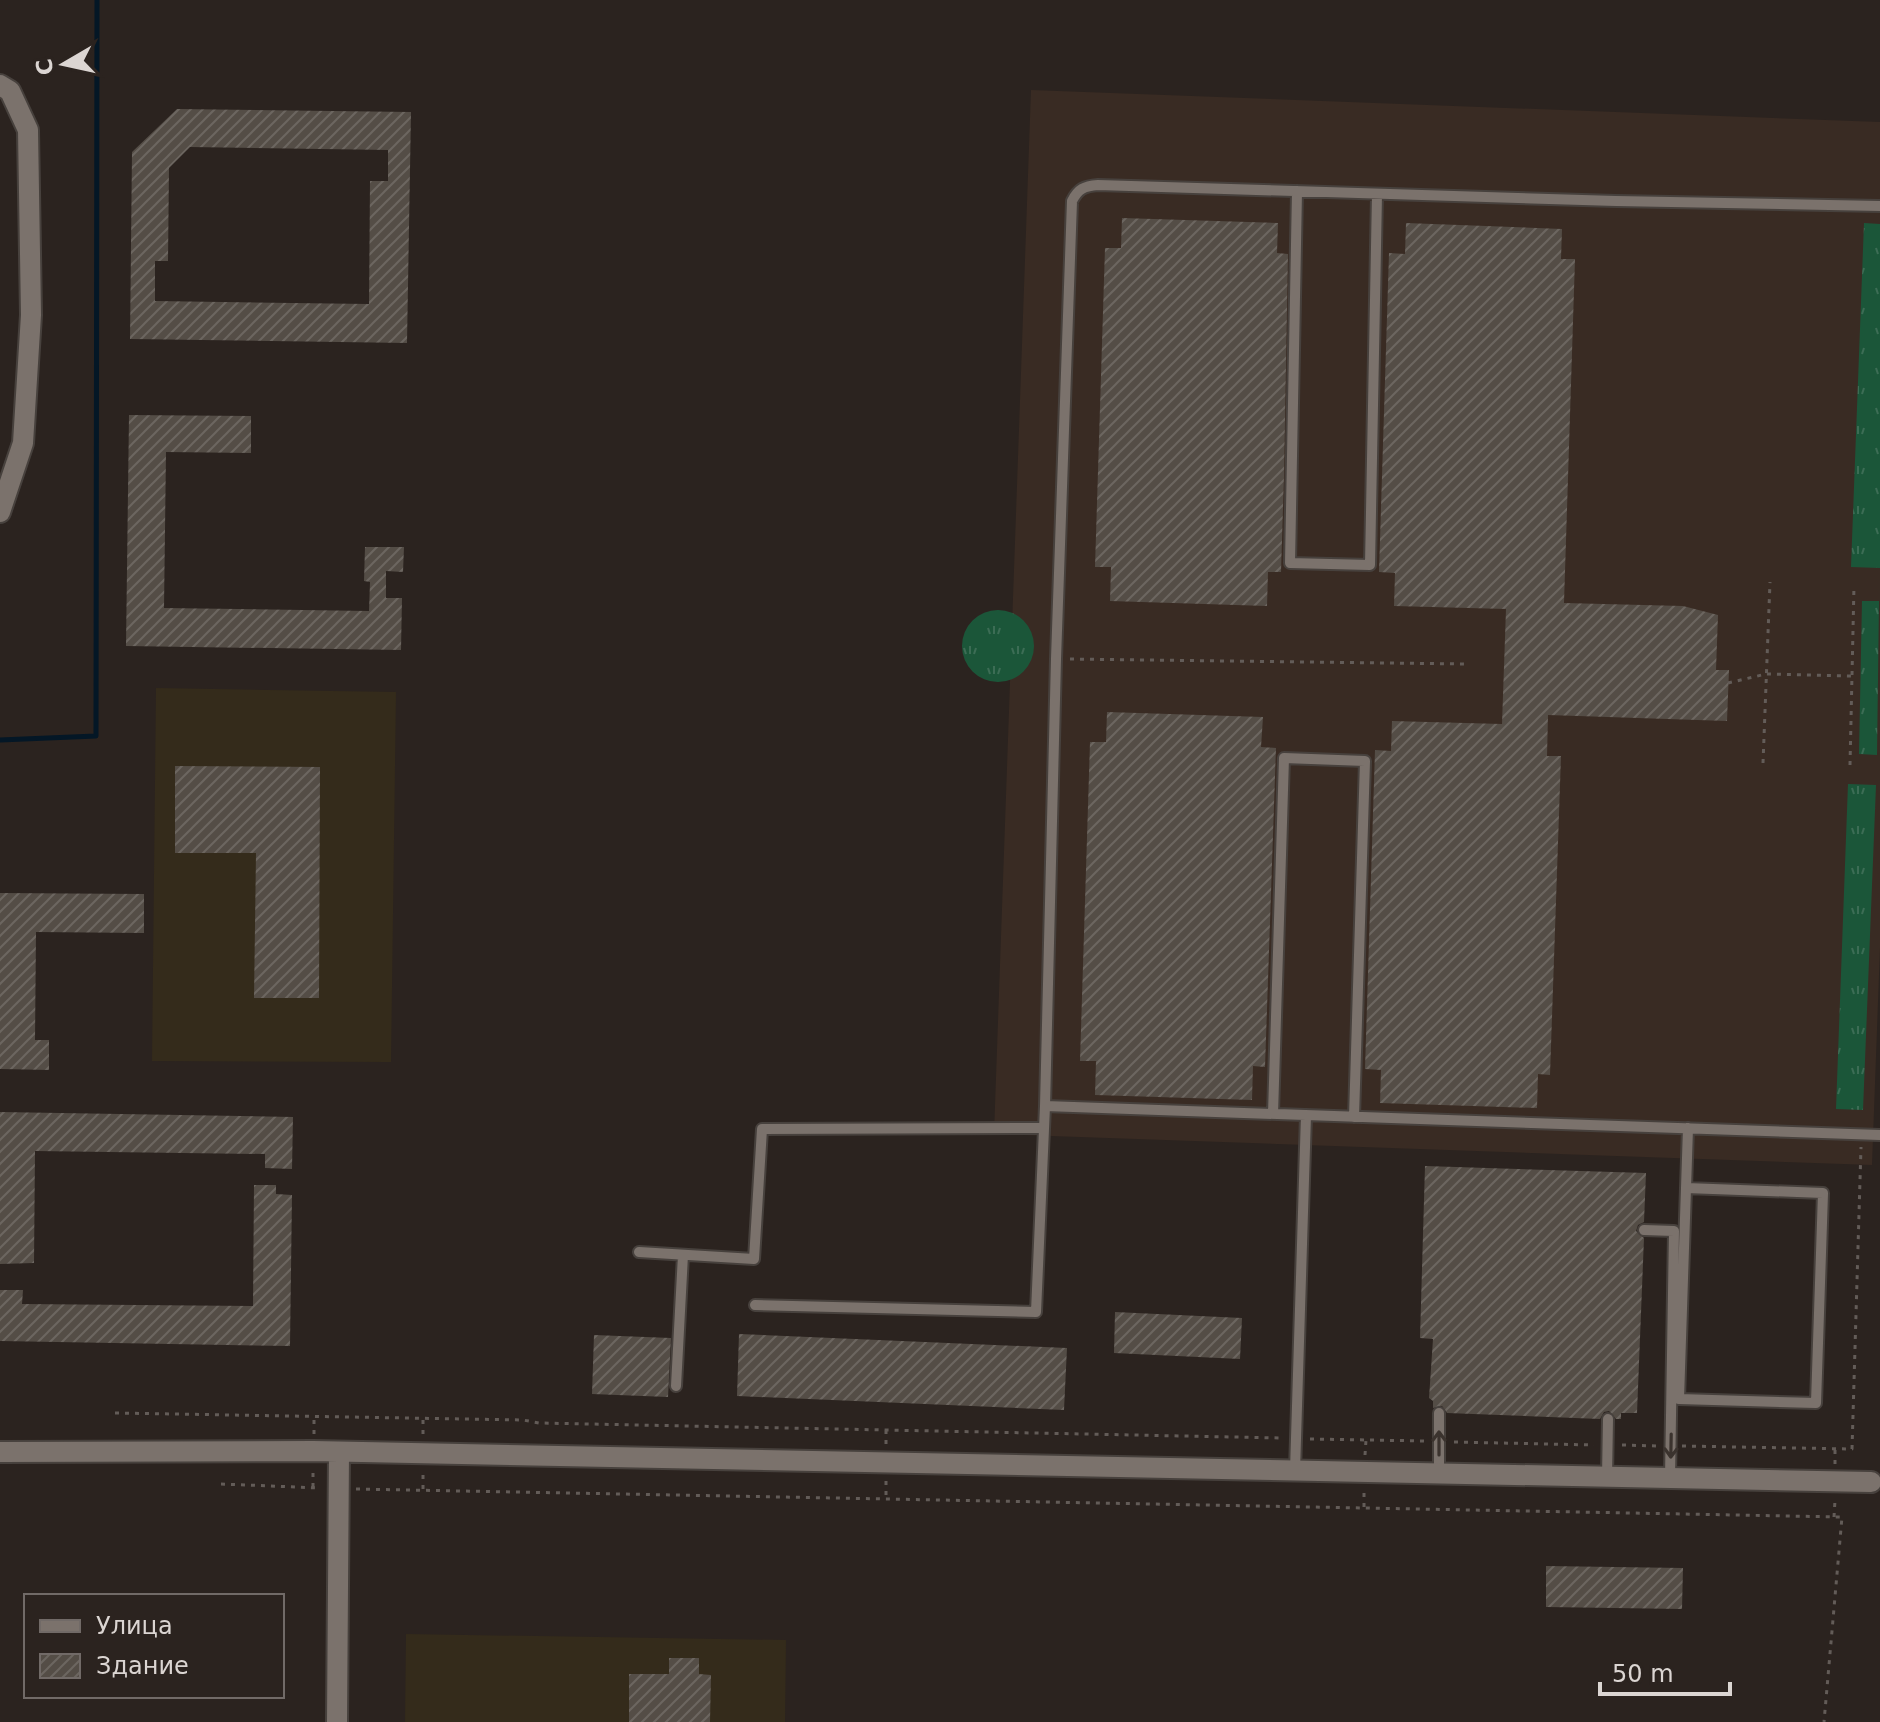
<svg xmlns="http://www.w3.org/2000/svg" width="1880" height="1722" font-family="'DejaVu Sans',sans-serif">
	<defs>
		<pattern id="grass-tufts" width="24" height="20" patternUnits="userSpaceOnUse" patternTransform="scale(2)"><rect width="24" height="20" fill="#1b5639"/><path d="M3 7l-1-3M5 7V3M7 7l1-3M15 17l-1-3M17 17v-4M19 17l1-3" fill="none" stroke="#3c6d55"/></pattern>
		<pattern id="building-hatch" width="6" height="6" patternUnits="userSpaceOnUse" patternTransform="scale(2)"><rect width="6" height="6" fill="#544d46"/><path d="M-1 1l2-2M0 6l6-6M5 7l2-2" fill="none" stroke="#6c6660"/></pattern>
	</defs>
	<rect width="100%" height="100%" fill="#2b231f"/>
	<path fill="#392b23" d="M1031,90L1880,122V948L1872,1165L994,1134Z"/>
	<path fill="#342b1b" d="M156,688L396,692L391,1062L152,1061Z
		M406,1634L786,1640L785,1722H405Z"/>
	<path fill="url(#grass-tufts)" d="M1864,223L1880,224V568L1851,567Z
		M1862,601H1879L1877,755L1859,754Z
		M962 646a36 36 0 1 1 72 0a36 36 0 1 1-72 0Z
		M1848,784L1876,785L1863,1110L1836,1109Z"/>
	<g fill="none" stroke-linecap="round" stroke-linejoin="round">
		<path stroke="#041726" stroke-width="5" d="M0,740L96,736L97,0"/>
	</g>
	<path fill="url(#building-hatch)" fill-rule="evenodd" d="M177,109L411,112L407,343L130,339L132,152ZM190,147L388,150V181H370L369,304L155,301V261H168L169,168Z
		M1122,218L1278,223L1277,253L1288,254L1284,476L1281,572H1268L1267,606L1110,601L1111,567H1095L1105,248H1121Z
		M1406,223L1562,229L1561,259H1575L1564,603L1683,606L1718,615L1716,670H1729L1727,721L1548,715L1547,756H1561L1550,1075L1538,1074L1537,1108L1380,1103L1381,1070L1365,1069L1375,750L1391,751L1392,721L1502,724L1506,609L1394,606L1395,573L1379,572L1389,253L1405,254Z
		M129,415L251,416V453L166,452L164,608L369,611L370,582L364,581L365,547H404L403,572L386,571V598H402L401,650L126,646Z
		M1107,712L1263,717L1261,747L1276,748L1265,1067L1253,1066L1252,1100L1095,1095L1096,1061H1080L1090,742H1106Z
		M175,766L320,767L319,998H254L256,853H175Z
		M0,893L144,894V933L36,932L35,1040H49V1070L0,1069Z
		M0,1112L293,1117L292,1169L265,1168V1154L35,1151L34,1263L0,1264Z
		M1425,1166L1646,1173L1644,1222L1638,1225L1636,1231L1644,1238L1637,1413H1621V1419H1616L1609,1411L1604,1412L1600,1419L1447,1413L1442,1406L1433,1408V1401L1429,1398L1433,1339L1420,1338Z
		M254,1185H276V1194L292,1195L290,1346L0,1341V1290H23L22,1304L253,1306Z
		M1115,1312L1242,1318L1240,1359L1114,1353Z
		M739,1334L1067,1348L1064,1410L737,1396Z
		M594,1335L671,1338L668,1397L592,1394Z
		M1546,1566L1683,1568L1682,1609L1546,1607Z
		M669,1658H699V1674L711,1675L710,1722H629V1674H669Z"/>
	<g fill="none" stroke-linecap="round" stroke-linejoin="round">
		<g stroke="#47413d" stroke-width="14">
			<path id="service" d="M1297,191L1290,563L1370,565L1377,194
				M1880,206L1616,201L1098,185C1084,186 1078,189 1072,201L1056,659L1045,1106L1880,1135
				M1273,1114L1284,758L1365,761L1354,1117
				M1686,1188L1823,1193L1816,1403L1679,1399L1688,1128
				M1644,1230L1674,1231L1670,1478
				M639,1252L754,1259L762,1129L1044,1128
				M755,1305L1036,1312L1045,1106
				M676,1386L683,1255
				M1295,1471L1306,1115
				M1439,1473V1413
				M1607,1477L1608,1419"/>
		</g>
		<g stroke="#47413d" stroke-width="24">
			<path id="minor" d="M0,85L10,91L28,130L31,315L23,443L0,512
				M0,1452L313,1451L1871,1482
				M337,1722L339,1452"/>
		</g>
		<path stroke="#635c58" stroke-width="3" stroke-dasharray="4 6" stroke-linecap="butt" d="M1070,659L1466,664
			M1728,683L1766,674L1852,676
			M1763,763L1770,582
			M1850,765L1854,585
			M115,1413L523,1420L539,1423L1282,1438
			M423,1420V1436
			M886,1430V1446
			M314,1434V1417
			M1310,1439L1426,1441
			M1454,1442L1594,1445
			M1622,1445L1658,1446
			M1682,1446L1852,1449L1861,1147
			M1365,1455L1366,1440
			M1835,1464V1449
			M886,1481V1497
			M221,1484L320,1488
			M313,1487V1471
			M356,1489L1842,1517L1824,1722
			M423,1489V1473
			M1364,1507V1492
			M1834,1517L1835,1500"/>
		<use href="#service" stroke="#7b726c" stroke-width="10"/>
		<use href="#minor" stroke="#7b726c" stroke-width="20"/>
	</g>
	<defs><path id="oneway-shaft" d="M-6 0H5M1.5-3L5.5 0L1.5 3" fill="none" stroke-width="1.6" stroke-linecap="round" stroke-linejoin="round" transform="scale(2)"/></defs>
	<g stroke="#3b332e">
		<use href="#oneway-shaft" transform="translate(1439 1443) rotate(-90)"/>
		<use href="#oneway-shaft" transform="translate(1671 1446) rotate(91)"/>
	</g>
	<rect x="24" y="1594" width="260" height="104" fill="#2b231f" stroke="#716a67" stroke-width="2"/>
	<rect x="40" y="1620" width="40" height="12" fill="#7b726c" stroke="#716a67" stroke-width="2"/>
	<text x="96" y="1634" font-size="24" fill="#dbd5d2">Улица</text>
	<rect x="40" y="1654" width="40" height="24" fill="url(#building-hatch)" stroke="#716a67" stroke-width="2"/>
	<text x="96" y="1674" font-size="24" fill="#dbd5d2">Здание</text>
	<g transform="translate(64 64) rotate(261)" stroke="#2b231f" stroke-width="6" paint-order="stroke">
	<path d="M0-6L14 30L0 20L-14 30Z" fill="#dbd5d2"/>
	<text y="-12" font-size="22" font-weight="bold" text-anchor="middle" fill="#dbd5d2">С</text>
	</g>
	<path d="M1600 1682v12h130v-12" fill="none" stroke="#dbd5d2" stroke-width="4"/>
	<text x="1612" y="1682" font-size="24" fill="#dbd5d2" stroke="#2b231f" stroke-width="6" paint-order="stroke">50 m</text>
</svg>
